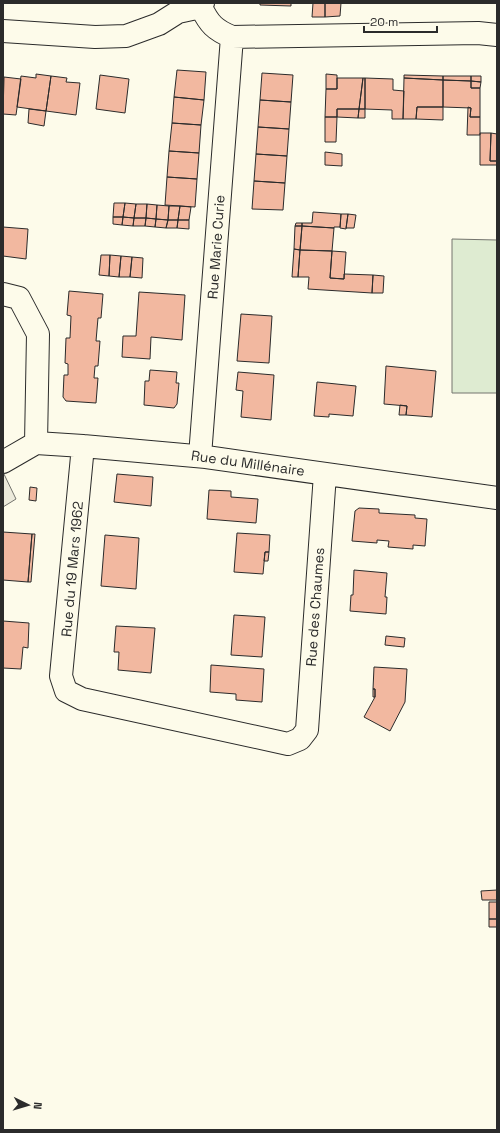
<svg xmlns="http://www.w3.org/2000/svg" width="500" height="1133" font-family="'Space Grotesk',sans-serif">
	<rect width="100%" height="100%" fill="#fdfbea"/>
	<path fill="#deebd1" stroke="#74746e" d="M452,239L497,240V393H452Z"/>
	<path fill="#eceadb" stroke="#74746e" d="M3,472L16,499L3,507Z"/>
	<path fill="#f2b8a0" stroke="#2b2b2b" d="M260,3H291V6L260,5Z
		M313,3H325V17H312Z
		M325,3H341L340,16L325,17Z
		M177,70L206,72L204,100L174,97Z
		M262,73L293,75L291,102L260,100Z
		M36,74L51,76L46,111L17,107L21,76L36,78Z
		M326,74L337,75V89H326Z
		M100,75L129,79L125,113L96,109Z
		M404,75L443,76V80L404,78Z
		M51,76L67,78L66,82L80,83L76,115L46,111Z
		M443,76H471V81L443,80Z
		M471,76H481V82L471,81Z
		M4,77L21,79L16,115L3,114Z
		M337,78H363L359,109H337V117H325L326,89H337Z
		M363,78H365V109H359Z
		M365,78L393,79V90L404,91L403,119H392V110L365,109Z
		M404,78L443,80V107H417L416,119H403Z
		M443,80L471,81V88H480V117H470L471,108L443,107Z
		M471,81L481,82L480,88H471Z
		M174,97L204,100L201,125L172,123Z
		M260,100L291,102L289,129L258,127Z
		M417,107H443V120L416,119Z
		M468,107L471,108L470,117H480V135H467Z
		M29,109L46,111L44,126L28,123Z
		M337,109H359L358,118L337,117Z
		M359,109H365V118H358Z
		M325,117H337L336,142H325Z
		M172,123L201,125L199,153L169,151Z
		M258,127L289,129L287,156L256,154Z
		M480,133H491L490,161H497V165H480Z
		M491,133L497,134V161H490Z
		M169,151L199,153L197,179L167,177Z
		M325,152L342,154V166L325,165Z
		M256,154L287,156L285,183L254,181Z
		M167,177L197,179L195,207L165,205Z
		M254,181L285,183L283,210L252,209Z
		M114,203H125L123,217H113Z
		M125,203L136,204L134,218L123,217Z
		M136,204H147L146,218H134Z
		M147,204L157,205L156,219L146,218Z
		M157,205L169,206L168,220L156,219Z
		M169,206H180L178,220H168Z
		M180,206L191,207L189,220H178Z
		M313,212L341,214L340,227H334V228L302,226V223H312Z
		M341,214H348L346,229L340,228Z
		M348,214L356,215L354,228H346Z
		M113,217H123L122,225L113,224Z
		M123,217L134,218L133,226L122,225Z
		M134,218H146L145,226H133Z
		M146,218L156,219L155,227L145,226Z
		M156,219L168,220L166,228L155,227Z
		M168,220H178L177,228H166Z
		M178,220H189V229L177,228Z
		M296,223H302V226H295Z
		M295,226H302L300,250L294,249Z
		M302,226L334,228L332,251L300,250Z
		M3,227L28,229L26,259L3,256Z
		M294,249L300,250L298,277H292Z
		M300,250L332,251L330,278L344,279V274L373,275L372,293L308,289L309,277H298Z
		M332,251L346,252L344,279L330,278Z
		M101,255H110L109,276L99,275Z
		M110,255L121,256L119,277L109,276Z
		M121,256L132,257L130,277H119Z
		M132,257L143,258L142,278L130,277Z
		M373,275L384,276L383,293H372Z
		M69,291L103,294L101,318H98L96,341H100L98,366H95L94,378H98L96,403L66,401L63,397L64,375H68V364L65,363L66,338H70L71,316L67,315Z
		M139,292L185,295L182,340L151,337L150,359L122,357L123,336H136Z
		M241,314L272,316L269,363L237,361Z
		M386,366L436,371L432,417L406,415L407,406L384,404Z
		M150,370L177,372L176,383H179L177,404L174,408L144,405L145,381H149Z
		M238,372L274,375L271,420L241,417L243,391L236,390Z
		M317,382L356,386L353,416L329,414V417L314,416Z
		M400,405L407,406L406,415H399Z
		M117,474L153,477L151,506L114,502Z
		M30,487L37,488L36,501L29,500Z
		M209,490L231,491V497L258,499L256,523L207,519Z
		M359,508L379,509V513L415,515V518L427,519L425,546L413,545V549L388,547L389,541L377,540V543L352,541L355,511Z
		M3,532L32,534L28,582L3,580Z
		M237,533L270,535L269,552H265L263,574L234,572Z
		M32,534H35L31,582H28Z
		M105,535L139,538L136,589L101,586Z
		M265,552H269L268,561H264Z
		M354,570L387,573L385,597H387L386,614L350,611L351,595H353Z
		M234,615L265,617L262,657L231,655Z
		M3,621L29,623L28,648L23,647L21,669L3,668Z
		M116,626L155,628L151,673L118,670L119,652H114Z
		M386,636L405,638L404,647L385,645Z
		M211,665L264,669L262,702L236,700V694L210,692Z
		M374,667L407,669L405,702L390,731L364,717L375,697V689H373Z
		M373,689H375V697H373Z
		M497,890V900H482L481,891Z
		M489,902H497V919H489Z
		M489,919H497V927H489Z"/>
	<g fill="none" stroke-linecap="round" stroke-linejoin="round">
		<g stroke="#2b2b2b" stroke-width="24">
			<path id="minor" d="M201,7C209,24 215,30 232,37L478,33L497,35
				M3,31L95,37L126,36L159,24L178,12L201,7L203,3
				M3,294L19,298L38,334L36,443
				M83,446L61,676L66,691L82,699L288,744L300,739L307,730L325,474
				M200,456L232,37
				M3,462L36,443L83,446L206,457L497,498"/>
		</g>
		<use href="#minor" stroke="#fdfbea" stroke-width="22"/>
	</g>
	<g text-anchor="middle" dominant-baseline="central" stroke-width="3" stroke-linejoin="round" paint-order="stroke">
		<g font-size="14" fill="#2b2b2b" stroke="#fdfbea">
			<text transform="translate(216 247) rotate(-86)">Rue Marie Curie</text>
			<text transform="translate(248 463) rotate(8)">Rue du Millénaire</text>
			<text transform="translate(72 569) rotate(-85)">Rue du 19 Mars 1962</text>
			<text transform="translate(315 607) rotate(-86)">Rue des Chaumes</text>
		</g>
	</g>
	<rect width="500" height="1133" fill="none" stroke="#2b2b2b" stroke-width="8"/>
	<g transform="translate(28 1105) rotate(95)" stroke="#fdfbea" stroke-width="3" paint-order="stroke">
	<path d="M0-3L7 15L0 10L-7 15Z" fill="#2b2b2b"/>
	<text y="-6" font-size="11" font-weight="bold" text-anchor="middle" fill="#2b2b2b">N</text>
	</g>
	<path d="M364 26v6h73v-6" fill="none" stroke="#2b2b2b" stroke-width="2"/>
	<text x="370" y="26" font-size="12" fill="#2b2b2b" stroke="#fdfbea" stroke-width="3" paint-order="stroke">20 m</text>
</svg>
